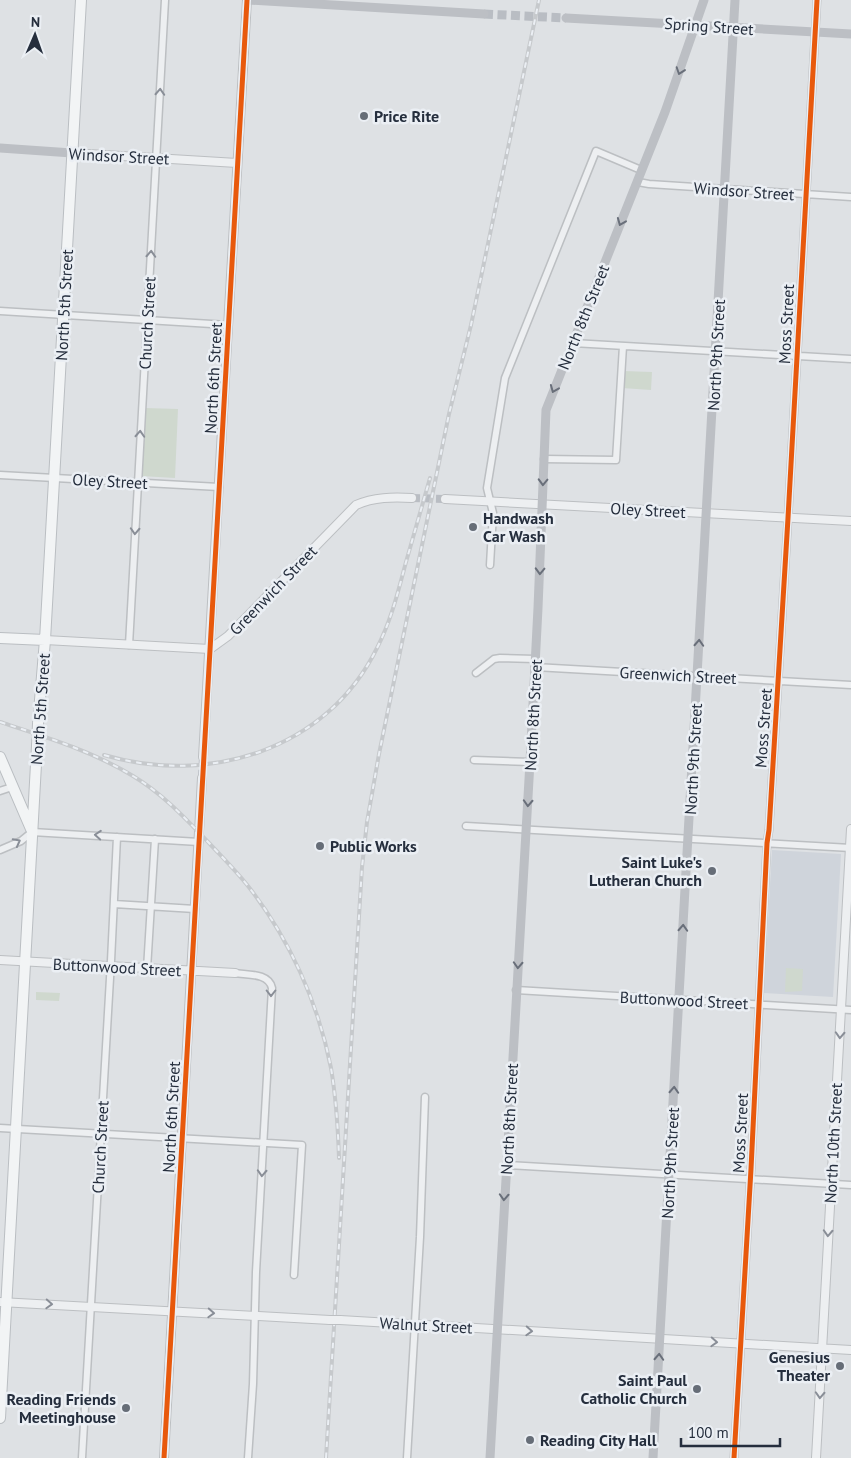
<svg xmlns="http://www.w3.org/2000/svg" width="851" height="1458" font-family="'PT Sans',sans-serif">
	<rect width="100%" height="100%" fill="#dee1e4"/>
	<path fill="#cfd4db" d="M772,850L841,854L833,997L764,993Z"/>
	<path fill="#cfd8ce" d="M623,371L652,372L651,390L622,388Z
		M145,408L178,409L175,478L141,476Z
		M786,968L803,969L802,991L785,992Z
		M36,992L60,993L59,1001L36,1000Z"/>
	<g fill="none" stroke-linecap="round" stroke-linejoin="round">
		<path stroke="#b9bdc3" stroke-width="8" stroke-dasharray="8 4" stroke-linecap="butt" d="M412,498L445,499
			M202,778L203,757"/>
		<path stroke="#b9bdc3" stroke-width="9" stroke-dasharray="9 4.5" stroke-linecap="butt" d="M484,14L566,18"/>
		<g stroke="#bcbfc2" stroke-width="9">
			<path id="minor" d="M638,182L649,184L851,197
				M0,311L228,325
				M573,343L851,359
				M544,459L616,460L623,346
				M0,475L219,487
				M490,565L493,513L487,488L505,378L596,151L641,170
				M129,645L165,0
				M535,667L851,685
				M476,673L494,659L500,658L535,659
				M474,760L530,762
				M0,791L12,787
				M466,826L851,848
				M0,850L21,841L32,832L199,842
				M114,904L195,909
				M147,969L155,839
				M235,973C248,975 269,973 272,988L256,1272L253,1384L248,1458
				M516,990L851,1010
				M0,1128L302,1145L294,1275
				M506,1165L851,1185
				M82,1458L111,961L117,837
				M407,1458L420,1237L425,1097
				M734,1458L751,1169L767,843L769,830L788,518L817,0"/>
		</g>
		<g stroke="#bcbfc2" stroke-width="10">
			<path id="tertiary" d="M72,153L237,163
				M445,499L851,521
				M45,640L210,649L228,636L356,505C374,497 393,497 412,498
				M203,757L247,0
				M0,960L235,973
				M0,1302L330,1320
				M340,1320L851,1350
				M164,1458L202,778
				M816,1458L851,829"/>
		</g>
		<g stroke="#babec2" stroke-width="12">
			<path id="primary" d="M0,638L45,640
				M38,724L45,640L81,0
				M0,757L31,829
				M0,1418L37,746"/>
		</g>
		<use href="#minor" stroke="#edeff1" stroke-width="6"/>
		<use href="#tertiary" stroke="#edeff1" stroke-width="8"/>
		<path stroke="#bcbfc4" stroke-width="9" d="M249,0L484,14
			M566,18L851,34
			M0,148L72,153
			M490,1458L530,762L538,608L546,410L665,112L704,0
			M653,1458L735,0"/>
		<use href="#primary" stroke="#f2f4f5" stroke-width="10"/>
		<g stroke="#c6c9cc" stroke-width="4">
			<path id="rail" d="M0,722C46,737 92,751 133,776C163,794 186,819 210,844C223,858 236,871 248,886C289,938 318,1002 331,1068C336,1098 338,1128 339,1158
				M104,755C209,786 327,750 377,648C391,621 398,592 406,562C414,534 422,506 430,478
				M326,1458L362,867L367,822L379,754L449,414L471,325L539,0"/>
		</g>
		<use href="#rail" stroke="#ebeff4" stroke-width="2" stroke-dasharray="5.5" stroke-linecap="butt"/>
		<g stroke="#bcbfc2" stroke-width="10" stroke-linecap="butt">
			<path id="tertiary-bridge" d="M330,1320H340"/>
		</g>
		<g stroke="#babec2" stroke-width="12" stroke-linecap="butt">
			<path id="primary-bridge" d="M37,746L38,724"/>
		</g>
		<use href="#tertiary-bridge" stroke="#edeff1" stroke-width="8"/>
		<use href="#primary-bridge" stroke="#f2f4f5" stroke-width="10"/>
		<g stroke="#ebeff4" stroke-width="8">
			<path id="cycleway" d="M164,1458L247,0
				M734,1458L751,1169L767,843L769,830L788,518L817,0"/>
		</g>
		<use href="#cycleway" stroke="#e8590c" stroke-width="5"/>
	</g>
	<defs><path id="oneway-chevron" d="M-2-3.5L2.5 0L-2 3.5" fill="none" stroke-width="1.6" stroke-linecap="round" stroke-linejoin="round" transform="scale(1.25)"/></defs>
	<g stroke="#696f7a">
		<use href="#oneway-chevron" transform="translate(680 71) rotate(109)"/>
		<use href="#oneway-chevron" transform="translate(621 222) rotate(112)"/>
		<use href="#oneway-chevron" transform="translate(554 389) rotate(112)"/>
		<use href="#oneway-chevron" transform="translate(543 482) rotate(92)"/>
		<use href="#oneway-chevron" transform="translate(540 571) rotate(92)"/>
		<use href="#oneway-chevron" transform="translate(699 643) rotate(-87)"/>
		<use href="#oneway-chevron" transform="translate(528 803) rotate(93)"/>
		<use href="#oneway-chevron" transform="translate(683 928) rotate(-87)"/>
		<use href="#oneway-chevron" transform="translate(518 965) rotate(93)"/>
		<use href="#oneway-chevron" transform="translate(674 1090) rotate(-87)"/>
		<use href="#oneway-chevron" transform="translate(504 1197) rotate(93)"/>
		<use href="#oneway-chevron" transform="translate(659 1357) rotate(-87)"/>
	</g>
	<g stroke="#898e97">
		<use href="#oneway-chevron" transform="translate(160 92) rotate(-87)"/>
		<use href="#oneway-chevron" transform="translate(151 254) rotate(-87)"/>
		<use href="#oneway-chevron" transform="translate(140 434) rotate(-87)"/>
		<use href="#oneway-chevron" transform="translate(135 531) rotate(93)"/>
		<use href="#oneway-chevron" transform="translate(98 835) rotate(-176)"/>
		<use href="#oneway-chevron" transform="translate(17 842) rotate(-28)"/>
		<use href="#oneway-chevron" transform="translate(271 993) rotate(90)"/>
		<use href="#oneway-chevron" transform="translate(840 1035) rotate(93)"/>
		<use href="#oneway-chevron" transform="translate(262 1173) rotate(93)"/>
		<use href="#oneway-chevron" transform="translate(828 1233) rotate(93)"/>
		<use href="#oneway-chevron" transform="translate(49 1304) rotate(3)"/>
		<use href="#oneway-chevron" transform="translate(211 1313) rotate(3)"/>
		<use href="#oneway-chevron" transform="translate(529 1331) rotate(3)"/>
		<use href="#oneway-chevron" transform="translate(714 1342) rotate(3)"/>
		<use href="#oneway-chevron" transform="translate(820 1395) rotate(93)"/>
	</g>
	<g fill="#666d77" stroke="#ebeff4" stroke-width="2">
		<circle cx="364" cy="116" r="5"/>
		<circle cx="473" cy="527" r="5"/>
		<circle cx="320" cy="846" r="5"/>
		<circle cx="712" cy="871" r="5"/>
		<circle cx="840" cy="1366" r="5"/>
		<circle cx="697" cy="1389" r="5"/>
		<circle cx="126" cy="1408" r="5"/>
		<circle cx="530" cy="1440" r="5"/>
	</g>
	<g text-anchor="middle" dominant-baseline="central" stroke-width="5" stroke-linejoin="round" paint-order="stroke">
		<g font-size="16" fill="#252e3d" stroke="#ebeff4">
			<text transform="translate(709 26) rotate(4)">Spring Street</text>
			<text transform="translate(119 156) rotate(3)">Windsor Street</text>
			<text transform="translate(744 191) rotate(4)">Windsor Street</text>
			<text transform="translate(64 305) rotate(-87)">North 5th Street</text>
			<text transform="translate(583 317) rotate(-68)">North 8th Street</text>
			<text transform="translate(147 323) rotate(-87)">Church Street</text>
			<text transform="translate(786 324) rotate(-87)">Moss Street</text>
			<text transform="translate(716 355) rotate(-87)">North 9th Street</text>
			<text transform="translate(213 378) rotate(-87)">North 6th Street</text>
			<text transform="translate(110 481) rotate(3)">Oley Street</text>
			<text transform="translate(648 510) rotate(3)">Oley Street</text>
			<text transform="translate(273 590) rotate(-46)">Greenwich Street</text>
			<text transform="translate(678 675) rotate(3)">Greenwich Street</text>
			<text transform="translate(40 709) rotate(-86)">North 5th Street</text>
			<text transform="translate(533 715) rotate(-87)">North 8th Street</text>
			<text transform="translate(763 728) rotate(-86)">Moss Street</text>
			<text transform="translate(693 759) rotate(-87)">North 9th Street</text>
			<text transform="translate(117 967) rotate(3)">Buttonwood Street</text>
			<text transform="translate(684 1000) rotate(3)">Buttonwood Street</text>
			<text transform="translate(171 1117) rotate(-87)">North 6th Street</text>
			<text transform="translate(509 1119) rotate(-87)">North 8th Street</text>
			<text transform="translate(740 1133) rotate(-87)">Moss Street</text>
			<text transform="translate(833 1143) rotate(-87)">North 10th Street</text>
			<text transform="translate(100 1147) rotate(-87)">Church Street</text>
			<text transform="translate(670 1163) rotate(-87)">North 9th Street</text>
			<text transform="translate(426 1325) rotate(3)">Walnut Street</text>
		</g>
		<g font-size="16" font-weight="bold" fill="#252e3d" stroke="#ebeff4" text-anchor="start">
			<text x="374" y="116">Price Rite</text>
			<text x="483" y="518">Handwash<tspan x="483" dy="18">Car Wash</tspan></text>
			<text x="330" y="846">Public Works</text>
			<text x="702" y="862" text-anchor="end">Saint Luke's<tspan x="702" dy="18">Lutheran Church</tspan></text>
			<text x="830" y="1357" text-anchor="end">Genesius<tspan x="830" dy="18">Theater</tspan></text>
			<text x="687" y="1380" text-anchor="end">Saint Paul<tspan x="687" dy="18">Catholic Church</tspan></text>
			<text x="116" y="1399" text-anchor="end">Reading Friends<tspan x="116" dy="18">Meetinghouse</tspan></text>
			<text x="540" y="1440">Reading City Hall</text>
		</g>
	</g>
	<g transform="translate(35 35) rotate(2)" stroke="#ebeff4" stroke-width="4" paint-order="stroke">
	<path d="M0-4L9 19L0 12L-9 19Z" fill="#252e3d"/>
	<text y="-8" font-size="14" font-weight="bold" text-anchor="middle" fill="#252e3d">N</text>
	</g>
	<path d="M681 1438v8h99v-8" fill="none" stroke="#252e3d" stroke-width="2.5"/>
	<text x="688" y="1438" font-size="15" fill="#252e3d" stroke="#ebeff4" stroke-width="4" paint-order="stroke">100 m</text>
</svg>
